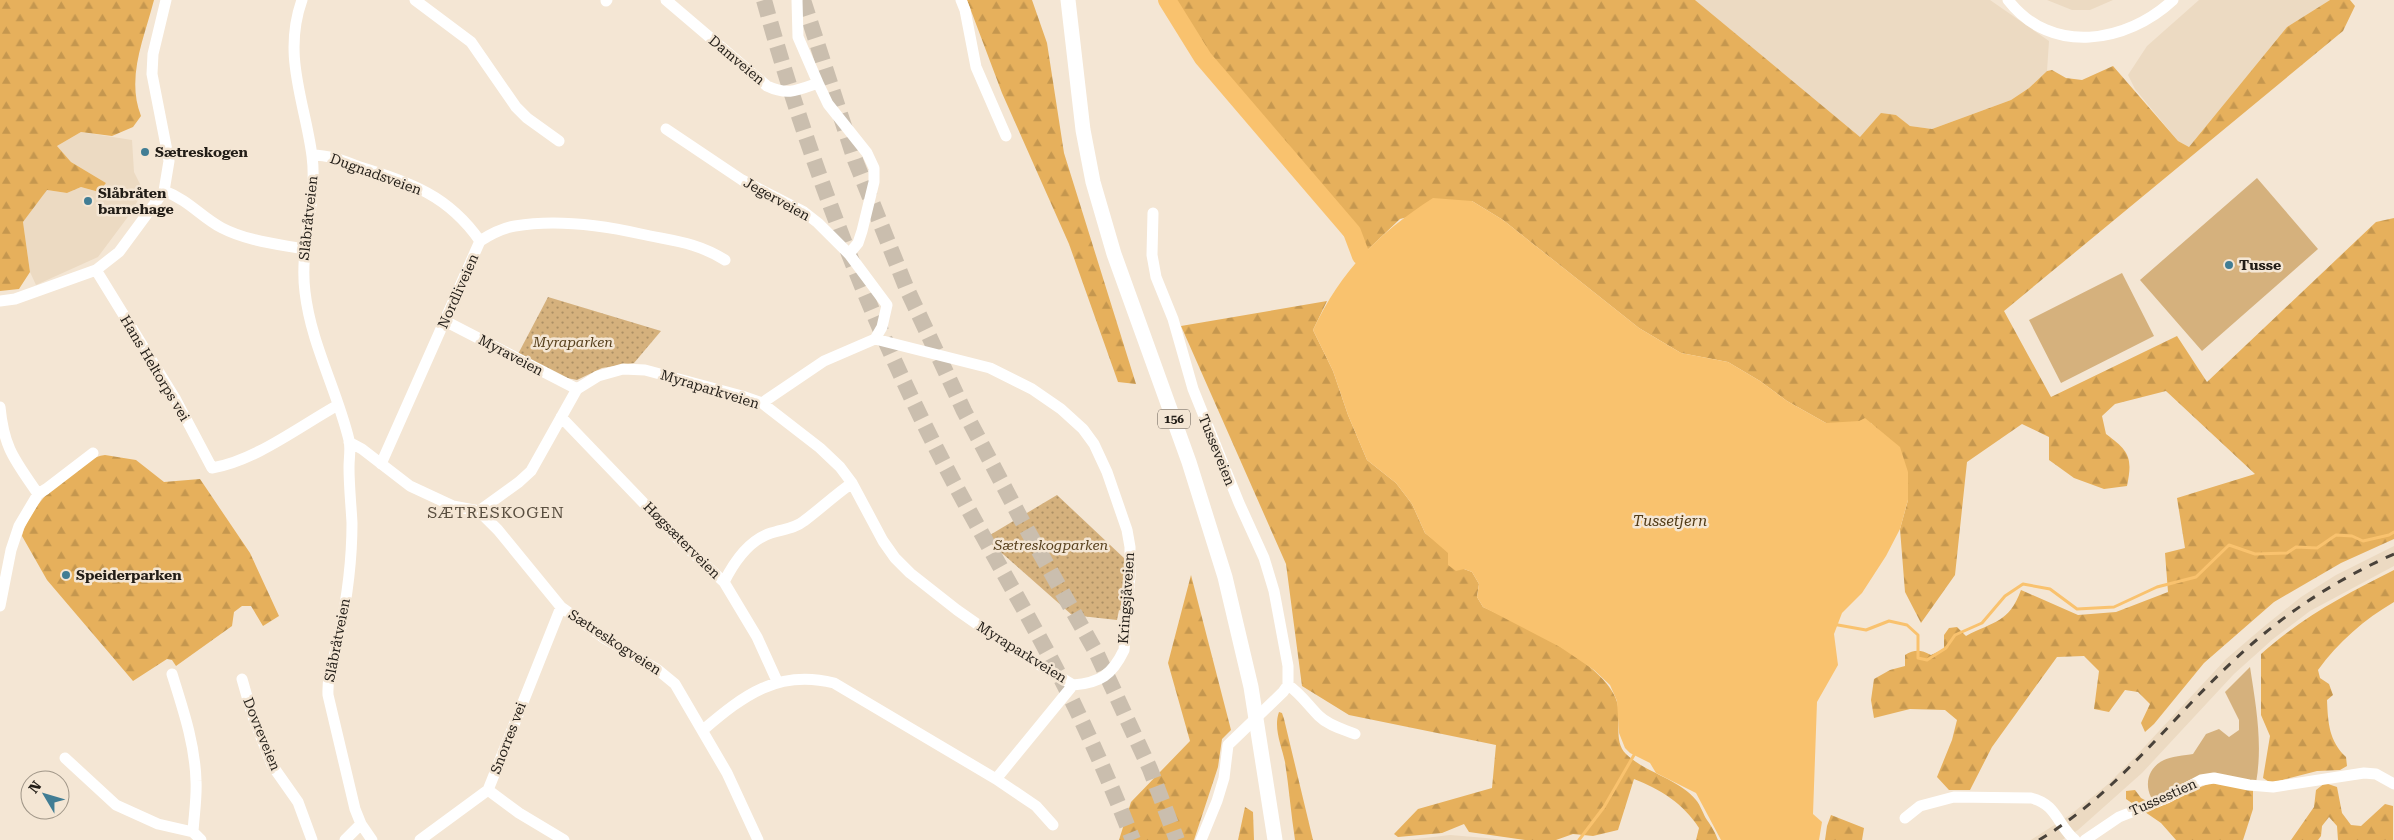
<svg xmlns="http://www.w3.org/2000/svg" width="2394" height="840" font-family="'Roboto Serif',serif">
	<defs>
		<pattern id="forest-firs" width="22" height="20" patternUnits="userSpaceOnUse" patternTransform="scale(1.25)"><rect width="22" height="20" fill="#e6b05c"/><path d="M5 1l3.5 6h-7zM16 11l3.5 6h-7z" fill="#c5974f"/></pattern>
		<pattern id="park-dots" width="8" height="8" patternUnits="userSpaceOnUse" patternTransform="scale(1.25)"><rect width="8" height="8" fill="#d5b17d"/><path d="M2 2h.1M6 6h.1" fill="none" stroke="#ac8f65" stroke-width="1.8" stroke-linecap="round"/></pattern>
	</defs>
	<rect width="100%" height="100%" fill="#f4e6d4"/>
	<path fill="#ecdac2" d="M1695,0H1990L2049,41L2047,71L2029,88L2011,100L1932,129L1910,126L1896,115L1860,138Z
		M2047,0H2113L2090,10H2072Z
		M2199,0H2330L2287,27L2189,147L2178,141L2135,89L2128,75L2147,46Z
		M81,132L132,140L134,172L143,190L133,210L98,257L36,285L30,272L23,222L47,190L67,193L81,187L99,192L106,183L71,162L57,146Z
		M2394,546V566L2310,611L2273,639L2234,674L2142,773L2078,830L2062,840H2031L2070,815L2107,785L2134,758L2226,659L2267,624L2301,597L2336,575Z
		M1450,835L1486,838L1502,840H1408Z"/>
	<path fill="#d5b17d" d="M2257,178L2318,249L2202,351L2140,280Z
		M2122,273L2154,336L2061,383L2029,320Z
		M2250,667C2256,706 2263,744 2256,783L2214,774L2159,799L2151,797C2144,783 2149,767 2164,760C2169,757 2186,755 2193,754L2206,734L2219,729L2229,737L2239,730V720L2225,692Z"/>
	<path fill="url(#forest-firs)" d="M0,0H154C144,39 126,77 141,116L133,127L112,136L81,132L57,146L71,162L106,183L99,192L81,187L67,193L47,190L23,222L30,272L19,289L0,291Z
		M967,0H1032L1047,43L1064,153L1136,384L1118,382L1069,244L1002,93Z
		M1166,0H1695L1860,137L1881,113L1896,115L1910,126L1932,129L2011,100L2029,88L2047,71L2052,70L2066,78L2082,80L2113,66L2178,141L2189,147L2287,27L2330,0H2350L2355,6L2343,31L2004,311L2051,397L2177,336L2207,382L2376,222L2394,218V539L2341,563L2274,602L2204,663L2154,724L2145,732L2141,723L2150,704L2138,692L2125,690L2109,712L2094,709L2099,671L2084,656L2057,657L1992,747L1970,790H1949L1937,777L1952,740L1957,720L1945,710L1910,709L1874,718L1871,700L1874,679L1890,670L1905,666V655C1915,649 1921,650 1931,655L1944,649V635L1949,628L1957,627L1966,636C1994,621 2009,623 2021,590L2078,615L2116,612L2168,592L2165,553L2185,548L2177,498L2255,474L2166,391L2115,404L2102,416L2106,434C2129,451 2133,457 2127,486L2104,489L2074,478L2049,460V437L2022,424L1967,462L1955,575L1921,623L1905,592L1900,529L1908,500L1876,429L1871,423H1826L1787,401L1760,381L1728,362L1681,353L1639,328L1503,220L1472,201L1400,219L1360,257Z
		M1327,301L1313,330L1333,371L1348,415L1367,460L1396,483L1412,504L1425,533L1442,546L1464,569L1472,572L1479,584L1477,597L1483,607C1520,624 1602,661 1616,699C1623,716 1612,740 1626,754C1646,773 1679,779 1696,800C1701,806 1703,814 1707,820C1712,827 1715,832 1718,840H1696L1699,828C1684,804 1660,789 1634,779L1618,830L1593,836L1573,834L1556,840H1525L1469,832L1464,824L1442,833L1398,837L1394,834L1418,809L1492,788L1496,745L1349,715L1302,686L1286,564L1181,326Z
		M105,455L136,460L164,482L200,479L250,553L279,616L263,626L251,606H242L234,612L232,626L176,666L172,660L167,659L133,681L47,580L22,536C29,506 74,459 105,455Z
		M2394,570V602C2365,619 2338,642 2318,670L2320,678L2329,684L2333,695L2327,700C2328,723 2329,741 2346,757L2347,766L2340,770L2317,771L2271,783L2263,778L2270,736L2261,715V654C2301,618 2346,594 2394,570Z
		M1191,575L1231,730L1222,739L1218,767L1194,840H1119L1131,802L1190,741L1168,663Z
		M1279,712L1282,713L1284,719L1313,840H1295C1291,814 1289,788 1285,762C1282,747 1273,728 1279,712Z
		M2211,783L2253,789V809L2243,840H2176L2161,823L2126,799V791L2135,790L2141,798L2154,805Z
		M2325,783L2337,787L2342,813L2351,825L2361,826L2385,804L2393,806V840H2338L2337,826L2329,817L2322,826L2321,836L2318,840H2291L2314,807L2316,790Z
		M1245,807L1253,812L1254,840H1238Z
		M1831,815L1864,828L1862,840H1825L1827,826Z"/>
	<path fill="url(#park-dots)" d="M548,297L661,331L634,363L602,368L577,380L562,377L517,356Z
		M1057,495L1125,559L1121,611L1119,610L1117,620L1072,615L987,540L990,535Z"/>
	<path fill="#f9c26e" d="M1433,198L1472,201L1503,220L1639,328L1681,353L1728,362L1760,381L1787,401L1826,423L1859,421L1865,418L1900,447L1908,472V500L1900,529L1886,556L1862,593L1842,613L1834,634L1838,665L1817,702L1813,814L1822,822L1819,840H1721L1696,793L1656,773L1650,763L1630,753L1625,748L1619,733L1617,701L1610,685L1594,670L1560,647L1483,607L1477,597L1479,584L1472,572L1464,569L1456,571L1448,565V553L1425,533L1412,504L1396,483L1367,460L1348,415L1333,371L1313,330C1341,271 1377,234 1433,198Z"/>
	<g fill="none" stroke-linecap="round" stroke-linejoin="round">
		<path stroke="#f9c26e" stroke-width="3" d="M1838,625L1866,630L1889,621L1907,625L1918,635V658L1927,660L1946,648L1955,635L1982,623L2005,596L2023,584L2050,589L2077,609L2114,607L2157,587L2196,577L2229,545L2255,554L2287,553L2296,547L2317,548L2336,535L2352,536L2363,541L2389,535L2394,532
			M1579,840L1604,807L1634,755"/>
		<path stroke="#f9c26e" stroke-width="18" d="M1167,0L1203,58L1352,232L1361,256"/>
		<path stroke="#cabeae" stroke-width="16" stroke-dasharray="16 8" stroke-linecap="butt" d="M764,0C805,149 861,297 930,436C968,513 1013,587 1053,663C1083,720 1109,780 1133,840
			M803,0L855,160L906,287L964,411L1021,519L1096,652L1150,769L1177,840"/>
		<path stroke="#fff" stroke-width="11" d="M302,0C282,56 305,102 312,156C318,202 299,246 305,292C311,344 337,390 349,440C351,448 349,458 349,467C349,486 351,504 352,523C352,561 347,599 339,636C335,657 327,673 328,695L355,809L361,824L372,840
			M415,0L471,42L516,107L527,118L559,141
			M666,0L767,86C788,96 798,90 818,83
			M797,0L798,37L818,83L828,104L867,153L874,168V182L862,231L858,243L849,254
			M961,0L965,10L976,67L1006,136
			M2008,0C2051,56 2127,43 2173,0
			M606,1L607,0
			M666,129L742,180L804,212L818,223L849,254L887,305L882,327L875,339
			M312,155C329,155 344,161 360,167C411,183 448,195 480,241
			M164,191C189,200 201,217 222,228C247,241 277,244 304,249
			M1153,213L1152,255L1156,277L1173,319L1193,389L1239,503L1264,558L1274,591L1288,666V685
			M96,270L176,400L212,468C255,461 300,426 338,405
			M0,301L15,299L96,270L119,252L164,191L169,161L152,74L153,54L166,0
			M445,321L577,389
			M762,403L824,361L875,339L990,368L1032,389L1061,409L1083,429L1094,444L1107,472L1127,530L1130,547V575L1124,650C1112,675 1100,683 1073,685L996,779
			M0,407C4,449 15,460 38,494L19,526L11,550L0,606
			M561,417L683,544L724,582L757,637L777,681
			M349,442L362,449L410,486L453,506L479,511L498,530L561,607L604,638L658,670L675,684L727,773L758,840
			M381,464L480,241C491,234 502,228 515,226C556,219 601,225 641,234C673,241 696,242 725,260
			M38,494L46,489L93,453
			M479,511L519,482L531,471L577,389L598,376L623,369L645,370L742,396L762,403L820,448L840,467L852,483L883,541L895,558L910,573L957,610L1007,645L1073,685
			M724,582C734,562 749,540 771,533C783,529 794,529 804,521C820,509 835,495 852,483
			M172,674C183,709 195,744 196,781C197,797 194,815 193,832
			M242,679L252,714L272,765L298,802L312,840
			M703,730C744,695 778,669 834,683L996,779L1036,806L1053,825
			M65,758L116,805L158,824L193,832L201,840
			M488,790L519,813L564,840
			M1905,818L1920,806L1954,797L2031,798C2057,804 2057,825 2075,840
			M345,840L361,824
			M420,840L488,790L561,607
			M1201,840L1217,801L1224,778L1228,745L1283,692L1288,685C1301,694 1308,705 1319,716C1329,726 1343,729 1355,734
			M2085,840L2119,817L2167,798L2201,780L2214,778L2249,785L2273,787L2364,773L2376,774L2394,784"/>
		<path stroke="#fff" stroke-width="15" d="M1068,0L1083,130L1093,182L1114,254L1189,462L1225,577L1251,687L1275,840"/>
		<path stroke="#49423a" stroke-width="3" stroke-dasharray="9 9" stroke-linecap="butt" d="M2039,840C2115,795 2167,723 2231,663C2279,617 2333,581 2394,554"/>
	</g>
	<g fill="#417d94" stroke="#f4e6d4" stroke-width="2">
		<circle cx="145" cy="152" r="5"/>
		<circle cx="88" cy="201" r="5"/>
		<circle cx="2229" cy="265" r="5"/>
		<circle cx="66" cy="575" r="5"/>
	</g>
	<g text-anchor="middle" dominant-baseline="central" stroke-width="5" stroke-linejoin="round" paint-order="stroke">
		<rect fill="#f4e6d4" stroke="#615950" stroke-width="1" x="1158" y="409.5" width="32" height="19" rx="4"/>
		<g font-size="12" font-weight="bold" fill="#221d17">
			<text x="1174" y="419">156</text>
		</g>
		<g font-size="14" fill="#221d17" stroke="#f4e6d4">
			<text transform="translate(737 60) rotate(40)">Damveien</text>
			<text transform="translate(376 174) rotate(20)">Dugnadsveien</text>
			<text transform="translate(777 199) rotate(29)">Jegerveien</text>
			<text transform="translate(308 218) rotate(-84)">Slåbråtveien</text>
			<text transform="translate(458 291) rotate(-66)">Nordliveien</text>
			<text transform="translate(511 355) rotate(28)">Myraveien</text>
			<text transform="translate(155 368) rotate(59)">Hans Heltorps vei</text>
			<text transform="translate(710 389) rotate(17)">Myraparkveien</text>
			<text transform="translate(1217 450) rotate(68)">Tusseveien</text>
			<text transform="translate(682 540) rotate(45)">Høgsæterveien</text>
			<text transform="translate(1126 598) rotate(-86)">Kringsjåveien</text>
			<text transform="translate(337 640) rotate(-79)">Slåbråtveien</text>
			<text transform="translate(615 642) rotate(33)">Sætreskogveien</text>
			<text transform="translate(1022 652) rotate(32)">Myraparkveien</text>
			<text transform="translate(262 734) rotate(68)">Dovreveien</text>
			<text transform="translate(508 738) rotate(-69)">Snorres vei</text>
			<text transform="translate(2163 797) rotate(-24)">Tussestien</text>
		</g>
		<g font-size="14" font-weight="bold" fill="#221d17" stroke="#f4e6d4" text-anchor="start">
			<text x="155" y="152">Sætreskogen</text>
			<text x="98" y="193">Slåbråten<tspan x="98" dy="16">barnehage</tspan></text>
			<text x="2239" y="265">Tusse</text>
			<text x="76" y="575">Speiderparken</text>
		</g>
		<g font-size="14" font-style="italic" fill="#57401d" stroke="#f4e6d4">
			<text x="573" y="342">Myraparken</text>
			<text x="1051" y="545">Sætreskogparken</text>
		</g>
		<g font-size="15" font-style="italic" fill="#513b17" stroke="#f4e6d4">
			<text x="1670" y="521">Tussetjern</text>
		</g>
		<g font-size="16" letter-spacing="1" fill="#5a4f40" stroke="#f4e6d4">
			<text x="496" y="512">SÆTRESKOGEN</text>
		</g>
	</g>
	<g transform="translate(45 795) rotate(308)"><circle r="24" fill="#f4e6d4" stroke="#a09688"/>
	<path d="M0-4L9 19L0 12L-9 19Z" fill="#417d94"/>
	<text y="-8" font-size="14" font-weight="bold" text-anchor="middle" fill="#221d17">N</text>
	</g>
</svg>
